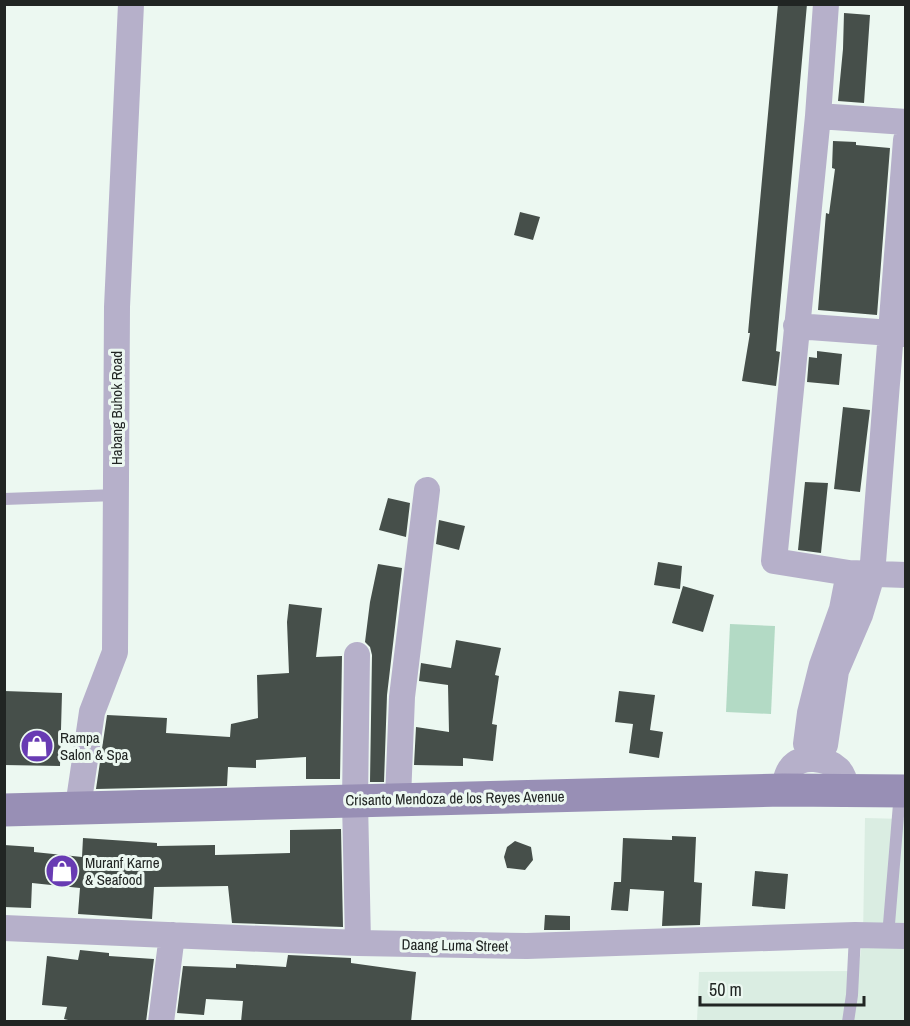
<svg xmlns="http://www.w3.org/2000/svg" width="910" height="1026" font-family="'Archivo Narrow',sans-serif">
	<rect width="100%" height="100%" fill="#ecf8f1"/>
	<path fill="#daede2" d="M865,818L905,819V1021L697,1022L699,972L858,971L863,937Z"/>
	<path fill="#b3dac5" d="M730,624L775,626L771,714L726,712Z"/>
	<path fill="#464f4a" d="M778,4H807L776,351L780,352L776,386L742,381L750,333H748Z
		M844,13L870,15L864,103L838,101L843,49Z
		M833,141L856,142V145L890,148L877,315L818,310L826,213L829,214L835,169L832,168Z
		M520,212L540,217L533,240L514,235Z
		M817,351L842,354L839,385L807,382L809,357L817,358Z
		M843,407L870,410L860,492L834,489Z
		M805,482L828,483L821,553L798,550Z
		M388,498L410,503L406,537L379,530Z
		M439,520L465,526L459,550L436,544Z
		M658,562L682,566L680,589L654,585Z
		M378,564L402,568L387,695L384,782H370L372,655L370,647L365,642L370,602Z
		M683,586L714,595L703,632L672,623Z
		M289,604L322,608L316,657L342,656L340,779H306V757L256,760V768L228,767L227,786L96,789L107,715L167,718L166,733L230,737L231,724L258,718L257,675L289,673L287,622Z
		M456,640L501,648L495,675L499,676L492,724L497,725L493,761L463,758V766L414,765L416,727L449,732L448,685L419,681L421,663L451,668Z
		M4,691L62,693L60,766L4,765Z
		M619,691L655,695L650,730L663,732L659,758L629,753L633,724L615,722Z
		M341,829L343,927L232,923L228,886L154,887L152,919L78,914L80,888L32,883L31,908L4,907V845L34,847V852L82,857L83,838L157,843V846L215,845V855L290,853V830Z
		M672,836L696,837L694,882L702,883L700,925L662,926L664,891L630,889L628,911L611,910L614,882H621L623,838L672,840Z
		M515,841L531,847L533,860L525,870L507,868L504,857L507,847Z
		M755,871L788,874L785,909L752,906Z
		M545,915L570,916V930H544Z
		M80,950L109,953V956L154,959L146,1022H76L64,1019L67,1007L42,1005L47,956L78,960Z
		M288,955L351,958V963L416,972L411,1022H241L243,1001L206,999L204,1015L177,1013L183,966L236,968V964L286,967Z"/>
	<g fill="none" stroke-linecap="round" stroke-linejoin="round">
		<path stroke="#b6b0ca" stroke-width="12" d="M4,499L116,495
			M888,936L900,792
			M848,1022L852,995L855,935"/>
		<path stroke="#b6b0ca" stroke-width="26" d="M826,4L818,116L774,561L849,573L906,575
			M818,116L906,122
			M796,326L905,334
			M849,573L842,609L822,665L810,713L806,744L814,759L825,745L836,671L860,615L872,575L906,140
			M357,655L355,801L358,943
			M783,790C785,783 786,774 791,768C801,754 827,758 838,769C844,775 845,783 847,791
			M398,799L402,697L427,490
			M78,807L92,712L115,652L117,307L131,4
			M4,928L358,943L527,946L855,935L906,936
			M161,1022L172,935"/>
		<path stroke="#988fb5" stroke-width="33" d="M4,810L783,790L906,791"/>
	</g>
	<defs>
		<g id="shop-disc" transform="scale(1.725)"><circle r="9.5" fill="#683bb3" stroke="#ecf8f1"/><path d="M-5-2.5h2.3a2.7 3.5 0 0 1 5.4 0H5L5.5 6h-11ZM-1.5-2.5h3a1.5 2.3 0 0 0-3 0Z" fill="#fff"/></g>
	</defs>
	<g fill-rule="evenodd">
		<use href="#shop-disc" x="37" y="746"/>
		<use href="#shop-disc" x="62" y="871"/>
	</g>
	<g text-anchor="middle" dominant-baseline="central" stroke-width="6" stroke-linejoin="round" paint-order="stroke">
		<g font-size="15" fill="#212523" stroke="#ecf8f1">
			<text transform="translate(116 408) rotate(-90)">Habang Buhok Road</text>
			<text transform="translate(455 798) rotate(-1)">Crisanto Mendoza de los Reyes Avenue</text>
			<text transform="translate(455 945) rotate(1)">Daang Luma Street</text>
		</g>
		<g font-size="15" fill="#212523" stroke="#ecf8f1" text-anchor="start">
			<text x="60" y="737">Rampa<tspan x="60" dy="17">Salon &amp; Spa</tspan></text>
			<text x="85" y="862">Muranf Karne<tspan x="85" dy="17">&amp; Seafood</tspan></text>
		</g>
	</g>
	<rect width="910" height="1026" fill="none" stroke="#212523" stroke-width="12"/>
	<path d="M700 996v9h164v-9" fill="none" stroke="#212523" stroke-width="3"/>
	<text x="709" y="996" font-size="18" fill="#212523" stroke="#ecf8f1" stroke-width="4.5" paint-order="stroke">50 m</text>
</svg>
